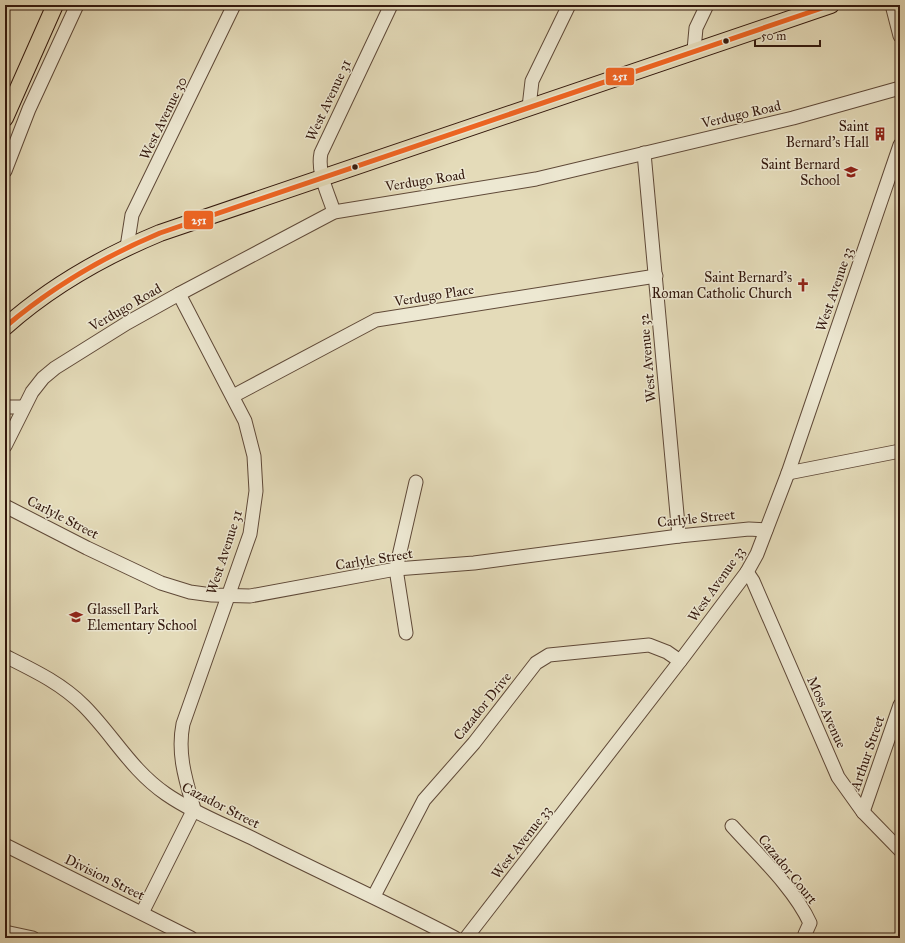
<svg xmlns="http://www.w3.org/2000/svg" width="905" height="943" font-family="'IM FELL Great Primer',serif">
  <style>
    .lines { fill: none; stroke-linecap: round; stroke-linejoin: round }
    .minor-casing { stroke: #5f4938; stroke-width: 15 }
    .major-casing { stroke: #33180d; stroke-width: 18 }
    .minor { stroke: #ede8d2; stroke-width: 13 }
    .major { stroke: #e4dbb9; stroke-width: 16 }
    .bus-1-casing { stroke: #ede8d2; stroke-width: 8 }
    .bus-1 { stroke: #f26522; stroke-width: 5 }
    .bus-dot { fill: #33180d; stroke: #ede8d2; stroke-width: 1.5 }
    .labels { text-anchor: middle; stroke-width: 3; stroke-linejoin: round; paint-order: stroke }
    .street-label { font-size: 14px; fill: #33180d; stroke: #ede8d2 }
    .poi-label { font-size: 14px; fill: #33180d; stroke: #ede8d2; text-anchor: end }
    .line-badge { stroke: #ede8d2; stroke-width: 1.5 }
    .badge-label { font-size: 11px; text-anchor: middle; font-weight: bold; fill: #fff }
  </style>
  <rect width="100%" height="100%" fill="#e4dbb9"/>
  <filter id="stains"><feTurbulence type="fractalNoise" baseFrequency=".005" numOctaves="4"/><feColorMatrix values="0 0 0 0 .2 0 0 0 0 .09 0 0 0 0 .02 0 0 0 .5 -.17"/></filter>
  <radialGradient id="worn" r=".72"><stop offset=".6" stop-color="#630" stop-opacity="0"/><stop offset="1" stop-color="#630" stop-opacity=".3"/></radialGradient>
  <g class="lines">
    <!-- minor casing -->
    <g class="minor-casing">
      <g id="minor">
        <polyline points="892,5 900,36"/>
        <polyline points="694,50 696,28 707,5"/>
        <polyline points="529,107 532,81 569,5"/>
        <polyline points="644,153 679,536"/>
        <polyline points="5,171 29,109 77,5"/>
        <path d="M334,212C328,193 317,173 321,153L391,5"/>
        <polyline points="127,247 132,215 234,5"/>
        <polyline points="233,396 376,320 656,276"/>
        <polyline points="5,407 24,407"/>
        <polyline points="5,446 32,392 43,378 55,368 127,323 179,294 334,212 536,179 793,118 900,88"/>
        <polyline points="788,473 900,451"/>
        <polyline points="5,506 87,548 161,583 190,592 212,595 250,596 396,569 474,563 679,536 749,529 766,530"/>
        <polyline points="747,572 753,581 838,777 863,812 900,850"/>
        <polyline points="406,633 396,569 416,482"/>
        <path d="M5,656C33,670 61,683 84,706C113,735 131,770 166,794C192,812 223,824 252,838C319,872 388,903 455,938"/>
        <polyline points="863,812 900,705"/>
        <path d="M732,826C758,855 794,888 810,923L805,934"/>
        <polyline points="5,845 191,938"/>
        <polyline points="374,896 424,800 474,743 536,663 549,655 649,645 667,652 680,661"/>
        <path d="M142,913L194,809C186,781 177,754 183,724L250,534L256,491L254,456L245,421L179,294"/>
        <polyline points="5,932 33,938"/>
        <polyline points="466,938 684,656 747,572 757,554 788,473 900,145"/>
      </g>
    </g>
    <!-- major casing -->
    <g class="major-casing">
      <g id="major">
        <polyline points="5,118 55,5"/>
        <path d="M5,327C51,286 102,257 160,233L831,5"/>
      </g>
    </g>
    <!-- minor -->
    <use href="#minor" class="minor"/>
    <!-- major -->
    <use href="#major" class="major"/>
    <!-- bus-1 casing -->
    <g class="bus-1-casing">
      <path id="bus-1" d="M5,327C52,287 103,257 160,233L831,5"/>
    </g>
    <!-- bus-1 -->
    <use href="#bus-1" class="bus-1"/>
  </g>
  <!-- icons -->
  <defs>
    <g id="building-bare" transform="scale(1.08)"><path d="M-4-6H4V6H1V3H-1V6H-4ZM-2.5-4.3h1.7v1.8h-1.7ZM.8-4.3h1.7v1.8H.8ZM-2.5-1h1.7V.8h-1.7ZM.8-1h1.7V.8H.8Z" fill="#8f2418" stroke="#ede8d2" stroke-width="2.5" paint-order="stroke"/></g>
    <g id="school-bare" transform="scale(1.08)"><path d="M0-5L7-2L0 1L-7-2ZM-4 1L0 2.5L4 1V4Q0 6-4 4Z" fill="#8f2418" stroke="#ede8d2" stroke-width="2.5" paint-order="stroke"/></g>
    <g id="church-bare" transform="scale(1.08)"><path d="M-1.2-6h2.4v3.5h3.3v2.4h-3.3V6h-2.4V-.1h-3.3v-2.4h3.3Z" fill="#8f2418" stroke="#ede8d2" stroke-width="2.5" paint-order="stroke"/></g>
  </defs>
  <g fill-rule="evenodd">
    <use href="#building-bare" x="880" y="134"/>
    <use href="#school-bare" x="851" y="172"/>
    <use href="#church-bare" x="803" y="285"/>
    <use href="#school-bare" x="76" y="617"/>
  </g>
  <!-- markers -->
  <g class="bus-dot">
    <circle cx="726" cy="41" r="3.5"/>
    <circle cx="355" cy="167" r="3.5"/>
  </g>
  <g class="labels">
    <!-- street labels -->
    <g class="street-label">
      <text transform="translate(328 100) rotate(-65)" y="5">West Avenue 31</text>
      <text transform="translate(741 114) rotate(-13)" y="5">Verdugo Road</text>
      <text transform="translate(163 118) rotate(-64)" y="5">West Avenue 30</text>
      <text transform="translate(425 180) rotate(-9)" y="5">Verdugo Road</text>
      <text transform="translate(834 289) rotate(-71)" y="5">West Avenue 33</text>
      <text transform="translate(434 295) rotate(-9)" y="5">Verdugo Place</text>
      <text transform="translate(125 307) rotate(-30)" y="5">Verdugo Road</text>
      <text transform="translate(647 358) rotate(-95)" y="5">West Avenue 32</text>
      <text transform="translate(63 517) rotate(27)" y="5">Carlyle Street</text>
      <text transform="translate(696 518) rotate(-6)" y="5">Carlyle Street</text>
      <text transform="translate(224 552) rotate(-72)" y="5">West Avenue 31</text>
      <text transform="translate(374 559) rotate(-9)" y="5">Carlyle Street</text>
      <text transform="translate(716 584) rotate(-55)" y="5">West Avenue 33</text>
      <text transform="translate(482 706) rotate(-51)" y="5">Cazador Drive</text>
      <text transform="translate(827 712) rotate(66)" y="5">Moss Avenue</text>
      <text transform="translate(867 753) rotate(-71)" y="5">Arthur Street</text>
      <text transform="translate(221 805) rotate(27)" y="5">Cazador Street</text>
      <text transform="translate(521 842) rotate(-52)" y="5">West Avenue 33</text>
      <text transform="translate(788 869) rotate(51)" y="5">Cazador Court</text>
      <text transform="translate(105 877) rotate(26)" y="5">Division Street</text>
    </g>
    <!-- poi labels -->
    <g class="poi-label">
      <text x="869" y="131">Saint<tspan x="869" dy="16">Bernard's Hall</tspan></text>
      <text x="840" y="169">Saint Bernard<tspan x="840" dy="16">School</tspan></text>
      <text x="792" y="282">Saint Bernard's<tspan x="792" dy="16">Roman Catholic Church</tspan></text>
      <text x="87" y="614" text-anchor="start">Glassell Park<tspan x="87" dy="16">Elementary School</tspan></text>
    </g>
  </g>
  <g class="line-badge">
    <rect x="605" y="67" width="30" height="19" rx="4" fill="#f26522"/>
    <rect x="183" y="210" width="31" height="20" rx="4" fill="#f26522"/>
  </g>
  <g class="badge-label">
    <text x="620" y="80">251</text>
    <text x="199" y="224">251</text>
  </g>
  <!-- margin -->
  <rect width="905" height="943" fill="none" stroke="#e4dbb9" stroke-width="20"/>
  <rect x="6" y="6" width="893" height="931" fill="none" stroke="#33180d" stroke-width="2"/>
  <rect x="10" y="10" width="885" height="923" fill="none" stroke="#33180d"/>
  <!-- scale -->
  <path d="M755 40v6h65v-6" fill="none" stroke="#33180d" stroke-width="2"/>
  <text x="761" y="40" font-size="12" fill="#33180d" stroke="#ede8d2" stroke-width="3" paint-order="stroke">50 m</text>
  <rect width="100%" height="100%" filter="url(#stains)"/>
  <rect width="100%" height="100%" fill="url(#worn)"/>
</svg>
